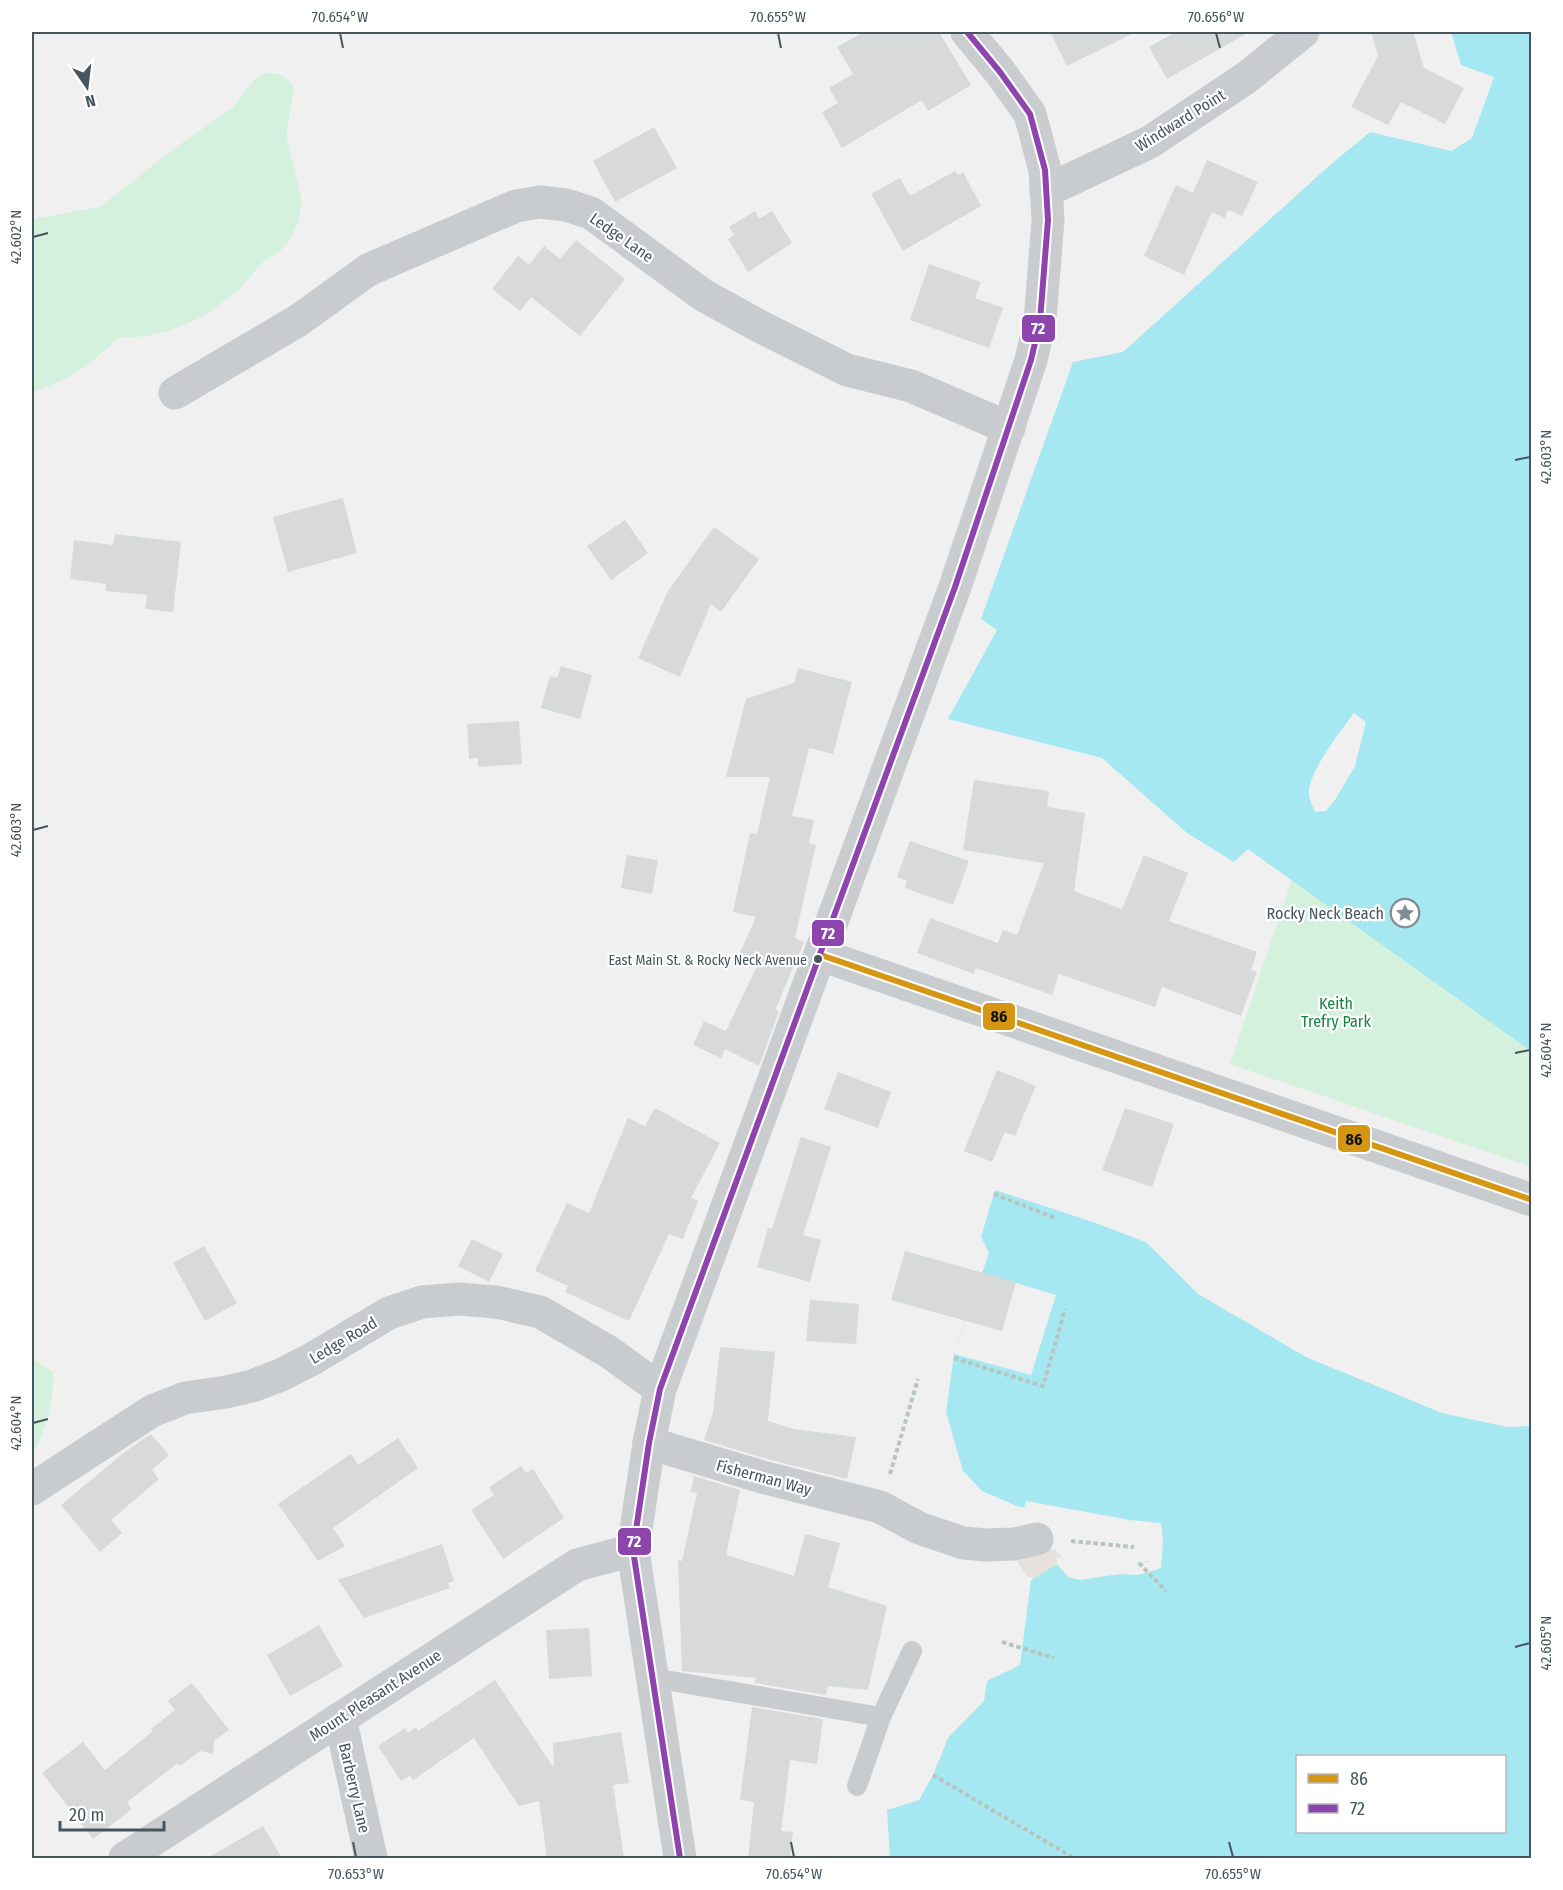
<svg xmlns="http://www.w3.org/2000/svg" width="1563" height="1890" font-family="'Fira Sans Condensed',sans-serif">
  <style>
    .green { fill: #d3f1dc }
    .sand { fill: #e5e1dc }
    .water { fill: #a5e8f1; fill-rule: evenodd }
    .pier { fill: #f1f0f0 }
    .building { fill: #d8d9d9 }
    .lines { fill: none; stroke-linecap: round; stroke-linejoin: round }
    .path { stroke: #b7c5bf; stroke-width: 4; stroke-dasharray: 4.5 3; stroke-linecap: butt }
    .service { stroke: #c9cccf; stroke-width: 20 }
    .minor { stroke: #c9cccf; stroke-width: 33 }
    .secondary { stroke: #cacdd0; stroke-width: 33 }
    .bus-1-casing { stroke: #fff; stroke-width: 10 }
    .bus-2-casing { stroke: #fff; stroke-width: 10 }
    .bus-1 { stroke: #d49613; stroke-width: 6 }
    .bus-2 { stroke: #8e44ad; stroke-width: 6 }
    .ticks { fill: none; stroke: #46555e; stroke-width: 2 }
    .bus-dot { fill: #46555e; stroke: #fff; stroke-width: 2 }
    .labels { text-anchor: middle; stroke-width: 4.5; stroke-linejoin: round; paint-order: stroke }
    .bus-label { font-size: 14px; fill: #46555e; stroke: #fff; text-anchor: end }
    .street-label { font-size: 16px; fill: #46555e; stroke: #fff }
    .poi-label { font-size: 16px; fill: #46555e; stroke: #fff; text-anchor: end }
    .park-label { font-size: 16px; fill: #118540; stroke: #fff }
    .line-badge { stroke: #fff; stroke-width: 2 }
    .badge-label { font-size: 16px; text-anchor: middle; font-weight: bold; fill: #fff }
    .pale-badge-label { font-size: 16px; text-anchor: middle; font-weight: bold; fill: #111 }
    .neatline { fill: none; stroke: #46555e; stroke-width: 2 }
    .ticks-label { font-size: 15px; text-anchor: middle; fill: #46555e }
  </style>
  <rect width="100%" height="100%" fill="#f1f0f0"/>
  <!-- green -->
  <g class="green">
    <path d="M268,73C280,73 289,77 294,89L286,135L301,196V207L299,222L289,240L281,250L263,262L238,291L202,317L169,331L148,336L119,338L85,367L67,378L32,393V219L100,207L172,150L232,108L254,80L260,75Z"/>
    <polygon points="1292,879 1531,1050 1531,1167 1230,1064"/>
    <path d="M32,1358L53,1372C54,1402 46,1430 32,1456Z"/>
  </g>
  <!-- sand -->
  <polygon class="sand" points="1038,1547 1056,1550 1063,1559 1057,1557 1057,1564 1046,1609 1033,1577 1027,1577 1015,1558"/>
  <!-- water -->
  <g class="water">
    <path d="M1451,32H1531V1051L1248,849L1234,862L1187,833L1102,758L948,719L997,630L981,619L1073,362L1123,352L1330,165L1370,132L1451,151L1472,138L1494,77L1461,65ZM1354,713L1366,722L1355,766L1337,797L1326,811L1315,812C1313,807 1309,799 1309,794C1307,774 1342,729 1354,713Z"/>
    <path d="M995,1190L1093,1222L1146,1242L1231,1282L1461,1369L1531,1387V1858H890L887,1810L919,1800L933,1775L948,1738L984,1701L987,1681L1020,1665L1031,1580L1061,1562L1070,1571L1150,1561L1151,1531L1017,1506L982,1491L963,1471L946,1412L954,1354L989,1253L981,1237ZM1298,1756H1504V1832H1298Z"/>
  </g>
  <!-- pier -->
  <g class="pier">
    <polygon points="1147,1240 1232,1279 1462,1366 1511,1382 1532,1384 1531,1426 1507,1427 1442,1413 1306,1357 1198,1294 1146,1242"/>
    <polygon points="983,1273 1056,1295 1031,1375 954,1354"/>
    <polygon points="1026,1501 1130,1520 1161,1523 1163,1540 1161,1568 1138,1575 1120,1574 1080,1580 1068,1577 1057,1564 1057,1561 1060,1559 1063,1559 1071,1568 1149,1562 1147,1556 1149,1533 1023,1511"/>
  </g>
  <!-- building -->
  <g class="building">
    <polygon points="864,32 939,32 971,85 928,111 922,100 842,148 822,112 838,103 829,88 853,74 837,47"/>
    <polygon points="1050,32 1136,32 1067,66"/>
    <polygon points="1176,32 1249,32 1167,79 1149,47"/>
    <polygon points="1371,32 1413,32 1424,68 1464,88 1445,124 1401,102 1388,125 1351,107 1378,56"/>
    <polygon points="654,127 677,168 615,202 593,161"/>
    <polygon points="1207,160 1258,182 1242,216 1228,210 1225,218 1212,212 1184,275 1144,256 1176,185 1193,193"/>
    <polygon points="955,171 958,175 963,172 981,206 903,251 871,194 900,178 910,196"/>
    <polygon points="755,211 759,219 772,211 792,243 748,272 728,239 734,235 729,227"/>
    <polygon points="576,240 625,279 580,336 531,297 520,311 492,289 518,256 529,265 544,246 560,259"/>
    <polygon points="929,264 981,282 975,298 1003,308 989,348 910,320"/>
    <polygon points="343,498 357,553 288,572 273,517"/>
    <polygon points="625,520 648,553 611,580 587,546"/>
    <polygon points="714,527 759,559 721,612 711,604 680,677 638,658 668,591"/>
    <polygon points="115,534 181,542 173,612 145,609 147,595 106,591 106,584 70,579 74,540 113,545"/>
    <polygon points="561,666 592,675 580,719 541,708 550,676 557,678"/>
    <polygon points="798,668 852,682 833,754 809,748 792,816 814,820 809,843 816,845 795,938 804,942 775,1010 779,1011 759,1066 725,1049 721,1058 693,1045 704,1021 726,1031 758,964 739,955 756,917 733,912 750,833 757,834 770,777 726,777 746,699 794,683"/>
    <polygon points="519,721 522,764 478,767 478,758 469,759 467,724"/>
    <polygon points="974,780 1049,791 1047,807 1085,813 1074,891 1122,909 1144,855 1188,873 1169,921 1257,952 1251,970 1257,972 1241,1016 1162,987 1155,1007 1059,974 1052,995 976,968 974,974 917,953 930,918 998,943 1003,930 1017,935 1044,863 963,850"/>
    <polygon points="910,841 969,861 953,905 905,888 907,881 897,877"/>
    <polygon points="627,855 658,860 652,894 621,888"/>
    <polygon points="997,1070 1036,1086 1015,1136 1005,1132 992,1162 964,1151"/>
    <polygon points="838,1072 891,1092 878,1128 824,1109"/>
    <polygon points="655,1108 720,1143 691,1198 698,1201 683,1239 669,1234 629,1321 565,1292 568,1286 535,1271 567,1203 589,1213 628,1118 645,1126"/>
    <polygon points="1125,1108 1174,1124 1152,1187 1102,1170"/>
    <polygon points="801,1137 831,1147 803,1235 821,1240 810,1282 757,1267 768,1228 772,1229"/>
    <polygon points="472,1239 503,1254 489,1282 458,1266"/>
    <polygon points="204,1246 237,1303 205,1321 173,1263"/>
    <polygon points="905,1251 1016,1282 1002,1331 891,1300"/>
    <polygon points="810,1300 859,1304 856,1344 806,1341"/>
    <polygon points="720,1347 775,1352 768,1421 794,1429 856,1437 847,1479 767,1459 704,1440 713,1413"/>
    <polygon points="151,1434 169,1455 152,1470 159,1479 111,1520 122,1533 100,1552 61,1505 126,1451"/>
    <polygon points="398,1438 418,1468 333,1528 345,1546 318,1561 278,1504 351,1454 358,1465"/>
    <polygon points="521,1466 526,1473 533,1469 564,1518 503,1559 471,1510 494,1495 489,1487"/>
    <polygon points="694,1476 740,1490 726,1555 794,1576 805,1534 840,1543 828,1587 887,1606 868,1690 828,1686 826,1695 755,1683 756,1678 682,1671 678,1560 682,1561 697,1493 691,1492"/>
    <polygon points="442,1544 454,1581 448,1583 450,1588 364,1618 338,1580"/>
    <polygon points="319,1625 343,1666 290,1696 267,1655"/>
    <polygon points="589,1628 592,1676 549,1679 546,1630"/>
    <polygon points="495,1680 554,1768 553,1743 621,1732 629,1783 613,1785 624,1858 547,1858 539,1801 519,1806 474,1738 413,1780 410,1776 401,1781 378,1746 405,1728 408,1733 416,1727 418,1731"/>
    <polygon points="192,1683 229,1730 214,1741 213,1754 200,1751 180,1766 178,1763 127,1802 132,1809 93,1839 42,1773 83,1742 105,1770 153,1731 151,1729 175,1710 168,1701"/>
    <polygon points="752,1707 823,1719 817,1764 790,1760 781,1831 793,1832 790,1858 748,1858 754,1802 740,1800"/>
    <polygon points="263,1826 282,1858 207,1858"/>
  </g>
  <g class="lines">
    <!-- path -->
    <g class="path">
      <polyline points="994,1194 1055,1218"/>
      <polyline points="954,1358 1043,1386 1065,1309"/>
      <polyline points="890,1474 918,1379"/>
      <polyline points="1071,1541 1134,1547"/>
      <polyline points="1139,1563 1166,1591"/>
      <polyline points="1002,1642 1054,1658"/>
      <polyline points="933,1775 1074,1858"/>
    </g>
    <!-- service -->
    <g class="service">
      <polyline points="653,1678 881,1717"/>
      <polyline points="857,1786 881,1717 912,1651"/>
    </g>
    <!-- minor -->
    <g class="minor">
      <polyline points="1046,191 1150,142 1246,78 1303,32"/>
      <polyline points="175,393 299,320 368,270 516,206 540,202 566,205 591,213 703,295 761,327 847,370 911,386 1009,428"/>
      <polyline points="821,955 1532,1200"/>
      <polyline points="649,1443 762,1477 880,1507 919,1528 963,1543 986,1545 1014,1544 1037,1539"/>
      <polyline points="32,1489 152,1411 185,1398 226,1392 252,1386 281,1375 312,1359 389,1313 422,1302 459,1299 496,1302 540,1312 609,1352 660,1389"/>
      <polyline points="340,1718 371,1858"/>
      <polyline points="125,1858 577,1565 633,1550"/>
    </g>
    <!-- secondary -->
    <polyline class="secondary" points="680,1858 633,1550 649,1443 660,1389 955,587 1031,360 1040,321 1048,220 1045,170 1030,114 1000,72 967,32"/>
    <!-- bus-1 casing -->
    <g class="bus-1-casing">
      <polyline id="bus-1" points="821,955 1532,1200"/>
    </g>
    <!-- bus-2 casing -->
    <g class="bus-2-casing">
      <polyline id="bus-2" points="680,1858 633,1550 649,1443 660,1389 955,587 1031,360 1040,321 1048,220 1045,170 1030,114 1000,72 967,32"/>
    </g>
    <!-- bus-1 -->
    <use href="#bus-1" class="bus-1"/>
    <!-- bus-2 -->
    <use href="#bus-2" class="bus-2"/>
  </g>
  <!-- ticks -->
  <path class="ticks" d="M340,33L343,48M778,33L781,48M1216,33L1220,48M33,237L48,233M1515,460L1530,457M33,830L48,826M1515,1053L1530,1050M33,1423L48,1419M1515,1647L1530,1643M353,1842L356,1857M791,1842L794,1857M1229,1842L1233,1857"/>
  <!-- icons -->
  <defs>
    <g id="sight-ring" transform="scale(1.5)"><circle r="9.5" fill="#fff" stroke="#828b91" stroke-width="1.5"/><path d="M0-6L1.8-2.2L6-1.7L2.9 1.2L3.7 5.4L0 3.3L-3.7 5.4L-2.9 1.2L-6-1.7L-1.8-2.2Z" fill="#828b91"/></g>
  </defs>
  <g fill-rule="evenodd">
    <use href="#sight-ring" x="1405" y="913"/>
  </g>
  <!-- markers -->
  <circle class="bus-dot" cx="818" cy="959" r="5"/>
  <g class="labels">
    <!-- bus labels -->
    <g class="bus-label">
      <text x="807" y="965">East Main St. &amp; Rocky Neck Avenue</text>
    </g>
    <!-- street labels -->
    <g class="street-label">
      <text transform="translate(1180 120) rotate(-32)" y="6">Windward Point</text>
      <text transform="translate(622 237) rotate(35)" y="6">Ledge Lane</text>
      <text transform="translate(343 1340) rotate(-31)" y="6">Ledge Road</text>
      <text transform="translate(764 1477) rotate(15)" y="6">Fisherman Way</text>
      <text transform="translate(375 1695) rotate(-33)" y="6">Mount Pleasant Avenue</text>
      <text transform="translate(355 1788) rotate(77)" y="6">Barberry Lane</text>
    </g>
    <!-- poi labels -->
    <g class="poi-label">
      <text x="1384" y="919">Rocky Neck Beach</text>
    </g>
    <!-- park labels -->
    <g class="park-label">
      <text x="1336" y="1009">Keith<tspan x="1336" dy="18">Trefry Park</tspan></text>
    </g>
  </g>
  <g class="line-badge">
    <rect x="1021" y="314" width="35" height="29" rx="6" fill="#8e44ad"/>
    <rect x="811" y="919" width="34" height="28" rx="6" fill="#8e44ad"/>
    <rect x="982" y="1002" width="34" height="29" rx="6" fill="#d49613"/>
    <rect x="1337" y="1124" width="34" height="29" rx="6" fill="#d49613"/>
    <rect x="617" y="1527" width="35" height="29" rx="6" fill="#8e44ad"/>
  </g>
  <g class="badge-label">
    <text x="1038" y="334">72</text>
    <text x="828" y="939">72</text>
    <text x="634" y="1547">72</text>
  </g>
  <g class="pale-badge-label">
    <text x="999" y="1022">86</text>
    <text x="1354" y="1145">86</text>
  </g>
  <!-- border -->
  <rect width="1563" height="1890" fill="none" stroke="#ffffff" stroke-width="66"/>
  <!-- legend -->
  <rect x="1296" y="1755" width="210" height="78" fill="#ffffff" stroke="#b5bbbf" stroke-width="1.5"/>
  <rect x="1308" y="1774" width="30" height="9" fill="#d49613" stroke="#b5bbbf" stroke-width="1.5"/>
  <text x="1350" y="1785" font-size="18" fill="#46555e">86</text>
  <rect x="1308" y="1804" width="30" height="9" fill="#8e44ad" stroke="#b5bbbf" stroke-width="1.5"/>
  <text x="1350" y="1815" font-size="18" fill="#46555e">72</text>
  <!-- north arrow -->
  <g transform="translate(87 87) rotate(166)" stroke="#ffffff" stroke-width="4.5" paint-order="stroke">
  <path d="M0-4.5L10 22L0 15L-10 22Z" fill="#46555e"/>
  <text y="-9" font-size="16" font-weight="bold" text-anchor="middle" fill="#46555e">N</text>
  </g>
  <!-- scale -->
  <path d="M60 1821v9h104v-9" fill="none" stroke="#46555e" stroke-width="3"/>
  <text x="69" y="1821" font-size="18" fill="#46555e" stroke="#ffffff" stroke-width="4.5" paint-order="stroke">20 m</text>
  <rect x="33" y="33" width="1497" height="1824" class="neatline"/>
  <g class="ticks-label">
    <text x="340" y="22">70.654°W</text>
    <text x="778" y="22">70.655°W</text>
    <text x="1216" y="22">70.656°W</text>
    <text transform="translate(16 237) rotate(-90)" y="5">42.602°N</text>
    <text transform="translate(1546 457) rotate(-90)" y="5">42.603°N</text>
    <text transform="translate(16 830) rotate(-90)" y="5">42.603°N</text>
    <text transform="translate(1546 1050) rotate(-90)" y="5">42.604°N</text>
    <text transform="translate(16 1423) rotate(-90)" y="5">42.604°N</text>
    <text transform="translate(1546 1643) rotate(-90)" y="5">42.605°N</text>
    <text x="356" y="1879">70.653°W</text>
    <text x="794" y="1879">70.654°W</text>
    <text x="1233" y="1879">70.655°W</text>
  </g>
</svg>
